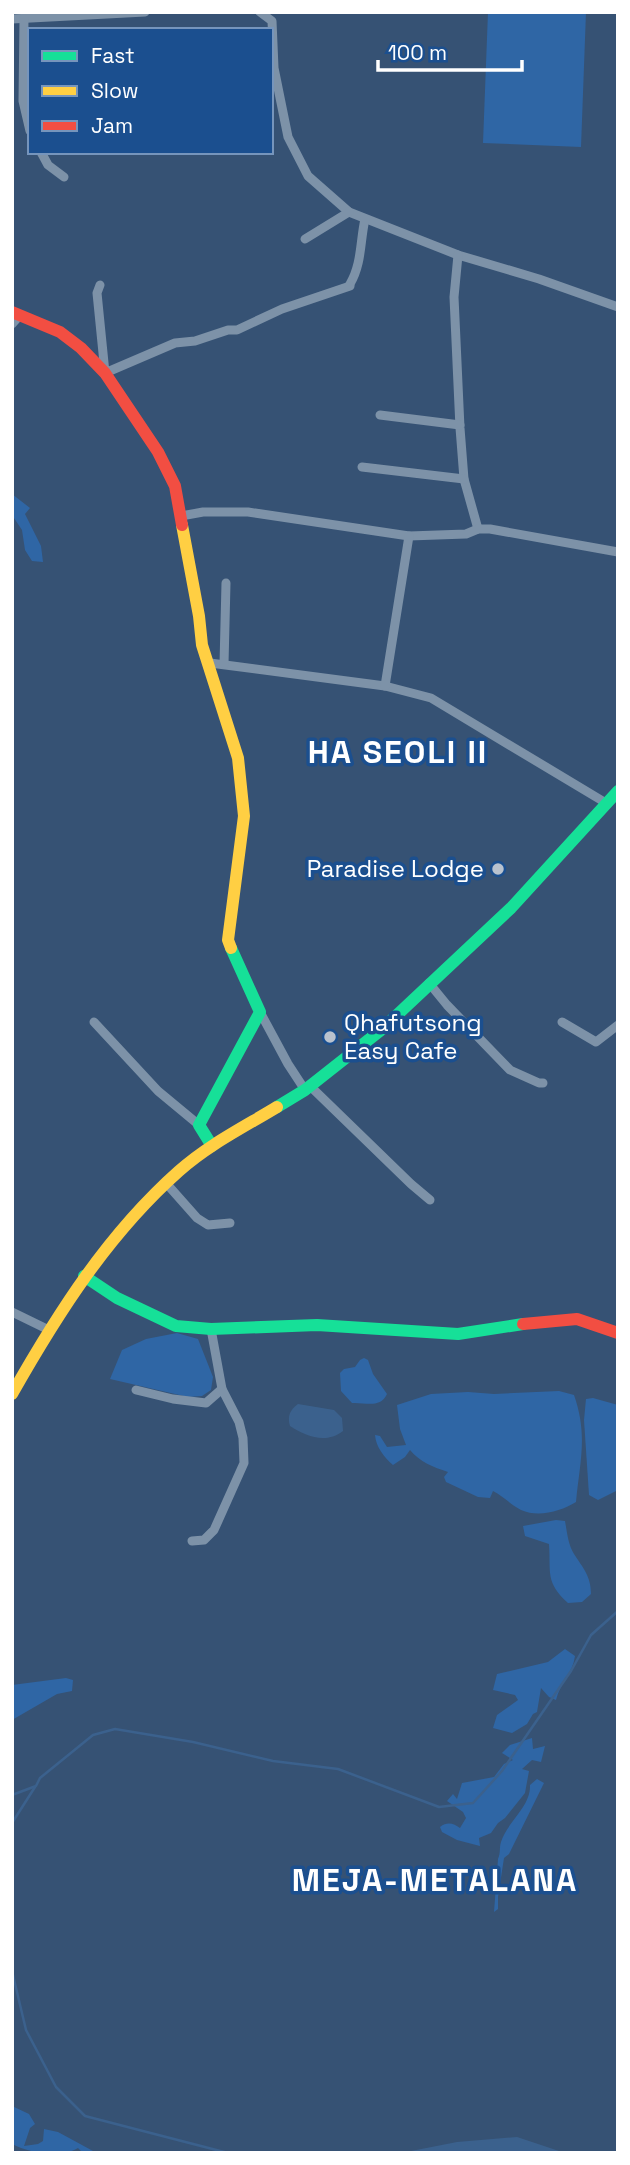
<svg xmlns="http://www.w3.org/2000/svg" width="630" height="2165" font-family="'Space Grotesk',sans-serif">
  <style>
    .green { fill: #2f66a5 }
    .water { fill: #3b618d }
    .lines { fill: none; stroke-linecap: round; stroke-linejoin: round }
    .stream { stroke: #3b618d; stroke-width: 2.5 }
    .street { stroke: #7d92a8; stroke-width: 9 }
    .fast { stroke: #16e098; stroke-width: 12 }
    .slow { stroke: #ffcf43; stroke-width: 12 }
    .jam { stroke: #f24e42; stroke-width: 12 }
    .poi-dot { fill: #b9c2ce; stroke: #1b4f8f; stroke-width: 2.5 }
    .labels { text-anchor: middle; stroke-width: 7; stroke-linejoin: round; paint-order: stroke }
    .poi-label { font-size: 24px; fill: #fff; stroke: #1b4f8f; text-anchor: end }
    .district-label { font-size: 32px; font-weight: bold; letter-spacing: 2px; fill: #fff; stroke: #1b4f8f }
  </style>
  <rect width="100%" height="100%" fill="#365274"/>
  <!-- green -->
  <g class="green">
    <polygon points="488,12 586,12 581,147 483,143"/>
    <polygon points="12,494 30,508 25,514 41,546 43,562 32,561 25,550 22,530 12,515"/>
    <polygon points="177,1333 198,1339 213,1377 211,1390 202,1396 188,1397 110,1379 122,1350 146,1339"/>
    <path d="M364,1358L368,1360L373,1374L387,1394C380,1409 365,1402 352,1403L341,1391L340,1373L344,1369L355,1367L360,1360Z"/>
    <path d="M559,1391L574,1395C588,1435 580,1461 576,1502C561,1511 539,1518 521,1510C511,1505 503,1496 493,1491L490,1498L478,1497L446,1482L444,1477L448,1472C433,1467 420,1462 410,1450L405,1457L393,1465C384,1457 376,1447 375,1435L380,1436L387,1447L406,1445L400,1429L397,1405L431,1394L468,1392L494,1394Z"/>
    <polygon points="593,1398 618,1405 618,1490 598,1500 589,1495 584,1420 586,1399"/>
    <path d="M556,1520L565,1521C567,1532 568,1544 574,1554C583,1568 591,1576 591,1594L582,1602L568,1603C545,1582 551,1573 549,1544L525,1536L523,1526Z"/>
    <path d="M565,1649L575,1656C573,1673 560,1683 556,1700L549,1697L541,1688L537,1712L533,1714L527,1724L512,1733L493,1728L497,1715L518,1700L515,1695L493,1690L497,1674L548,1662Z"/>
    <polygon points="66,1678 73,1680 72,1691 57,1694 12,1720 12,1685"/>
    <path d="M532,1738L533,1749L545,1746L541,1762L532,1760L522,1769L529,1771L525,1793L505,1818L498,1823L491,1833L479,1838L480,1846L457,1840L442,1832L440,1827C448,1821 454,1824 460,1828L466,1818L463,1812L447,1801L453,1794L457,1799L462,1783L494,1777L504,1764L513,1760L502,1753L510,1745Z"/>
    <path d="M537,1779L544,1783L509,1854L504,1858L498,1897V1909L494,1912L498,1859C501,1852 499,1848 501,1842C507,1822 531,1807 530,1785Z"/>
    <path d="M12,2106L29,2114L35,2124L30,2128L24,2146L38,2144L43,2141L44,2129L58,2132L93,2151L83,2153L78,2148C59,2159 30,2153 12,2144Z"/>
  </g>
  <!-- water -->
  <g class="water">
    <path d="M298,1404L334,1410L342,1418L343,1431C326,1444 307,1437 290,1426C287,1416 290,1410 298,1404Z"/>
    <polygon points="517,2137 565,2153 401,2153 457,2142"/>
  </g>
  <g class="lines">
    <!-- stream -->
    <g class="stream">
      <polyline points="12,1795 36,1786 40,1778 93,1735 115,1729 193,1742 273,1761 338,1769 439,1807 473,1803 502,1771 571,1671 591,1635 618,1611"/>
      <polyline points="12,1823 35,1787"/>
      <polyline points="12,1971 26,2030 56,2087 85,2116 228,2153"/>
    </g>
    <!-- street -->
    <g class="street">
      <polyline points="260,12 272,21 274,68 288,137 308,176 349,212 458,255 539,279 618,307"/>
      <polyline points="12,19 145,12"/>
      <polyline points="24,19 23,101 30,131"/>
      <polyline points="41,152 48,165 64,177"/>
      <polyline points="305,239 349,212"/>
      <polyline points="458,255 454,297 460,428 464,479 478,529"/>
      <path d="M350,284C362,264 360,241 365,219"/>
      <polyline points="100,285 97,293 105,373 175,343 195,341 228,330 237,330 282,309 350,286"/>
      <polyline points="12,324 20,315"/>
      <polyline points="380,415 460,425"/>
      <polyline points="362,467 464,479"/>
      <polyline points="181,516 203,512 248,512 409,536 466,534 478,529 490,529 618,552"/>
      <polyline points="210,663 385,686 431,698 606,803"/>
      <polyline points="224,664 226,583"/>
      <polyline points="385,686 409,536"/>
      <polyline points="429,983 447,1005 510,1070 539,1083 543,1083"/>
      <polyline points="260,1012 288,1064 305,1090"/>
      <polyline points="94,1022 158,1091 199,1125"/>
      <polyline points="562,1022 596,1042 618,1025"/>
      <polyline points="310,1086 411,1184 430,1200"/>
      <polyline points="166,1183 197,1218 208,1225 230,1223"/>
      <polyline points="12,1312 49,1330"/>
      <polyline points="136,1390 173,1399 206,1403 222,1389"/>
      <polyline points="192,1541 204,1540 214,1530 244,1463 243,1438 239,1422 222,1389 211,1329"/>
    </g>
    <!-- fast -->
    <g class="fast">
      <polyline points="277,1107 305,1090 381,1030 511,908 618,791"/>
      <polyline points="212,1146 199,1125 260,1012 231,948"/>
      <polyline points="84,1276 117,1298 176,1326 211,1329 317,1325 458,1334 523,1324"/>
    </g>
    <!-- slow -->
    <g class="slow">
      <polyline points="182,525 199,616 202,645 238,758 244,816 228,940 231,948"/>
      <path d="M12,1394C58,1313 108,1234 179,1171C208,1145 244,1127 277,1107"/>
    </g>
    <!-- jam -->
    <g class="jam">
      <polyline points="12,312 60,332 81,348 105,373 158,452 175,486 182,525"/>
      <polyline points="523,1324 577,1319 618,1333"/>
    </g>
  </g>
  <!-- markers -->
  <g class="poi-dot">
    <circle cx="498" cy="869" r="7"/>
    <circle cx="330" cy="1037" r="7"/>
  </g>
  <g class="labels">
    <!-- poi labels -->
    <g class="poi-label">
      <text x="484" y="877">Paradise Lodge</text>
      <text x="344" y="1031" text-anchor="start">Qhafutsong<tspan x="344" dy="28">Easy Cafe</tspan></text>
    </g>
    <!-- district labels -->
    <g class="district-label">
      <text x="398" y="763">HA SEOLI II</text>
      <text x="435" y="1891">MEJA-METALANA</text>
    </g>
  </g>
  <!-- border -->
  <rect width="630" height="2165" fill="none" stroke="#ffffff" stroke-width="28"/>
  <!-- legend -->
  <rect x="28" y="28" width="245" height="126" fill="#1b4f8f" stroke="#7695bc" stroke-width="2"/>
  <rect x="42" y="51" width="35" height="10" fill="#16e098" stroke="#7695bc" stroke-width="2"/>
  <text x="91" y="63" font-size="21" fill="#ffffff">Fast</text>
  <rect x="42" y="86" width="35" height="10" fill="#ffcf43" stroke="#7695bc" stroke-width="2"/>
  <text x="91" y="98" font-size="21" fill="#ffffff">Slow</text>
  <rect x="42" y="121" width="35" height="10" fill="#f24e42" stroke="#7695bc" stroke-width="2"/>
  <text x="91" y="133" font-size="21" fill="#ffffff">Jam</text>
  <!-- scale -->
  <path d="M378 60v10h144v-10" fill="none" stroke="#ffffff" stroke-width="3.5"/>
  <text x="388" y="60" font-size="21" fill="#ffffff" stroke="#1b4f8f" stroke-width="5" paint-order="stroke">100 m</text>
</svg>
